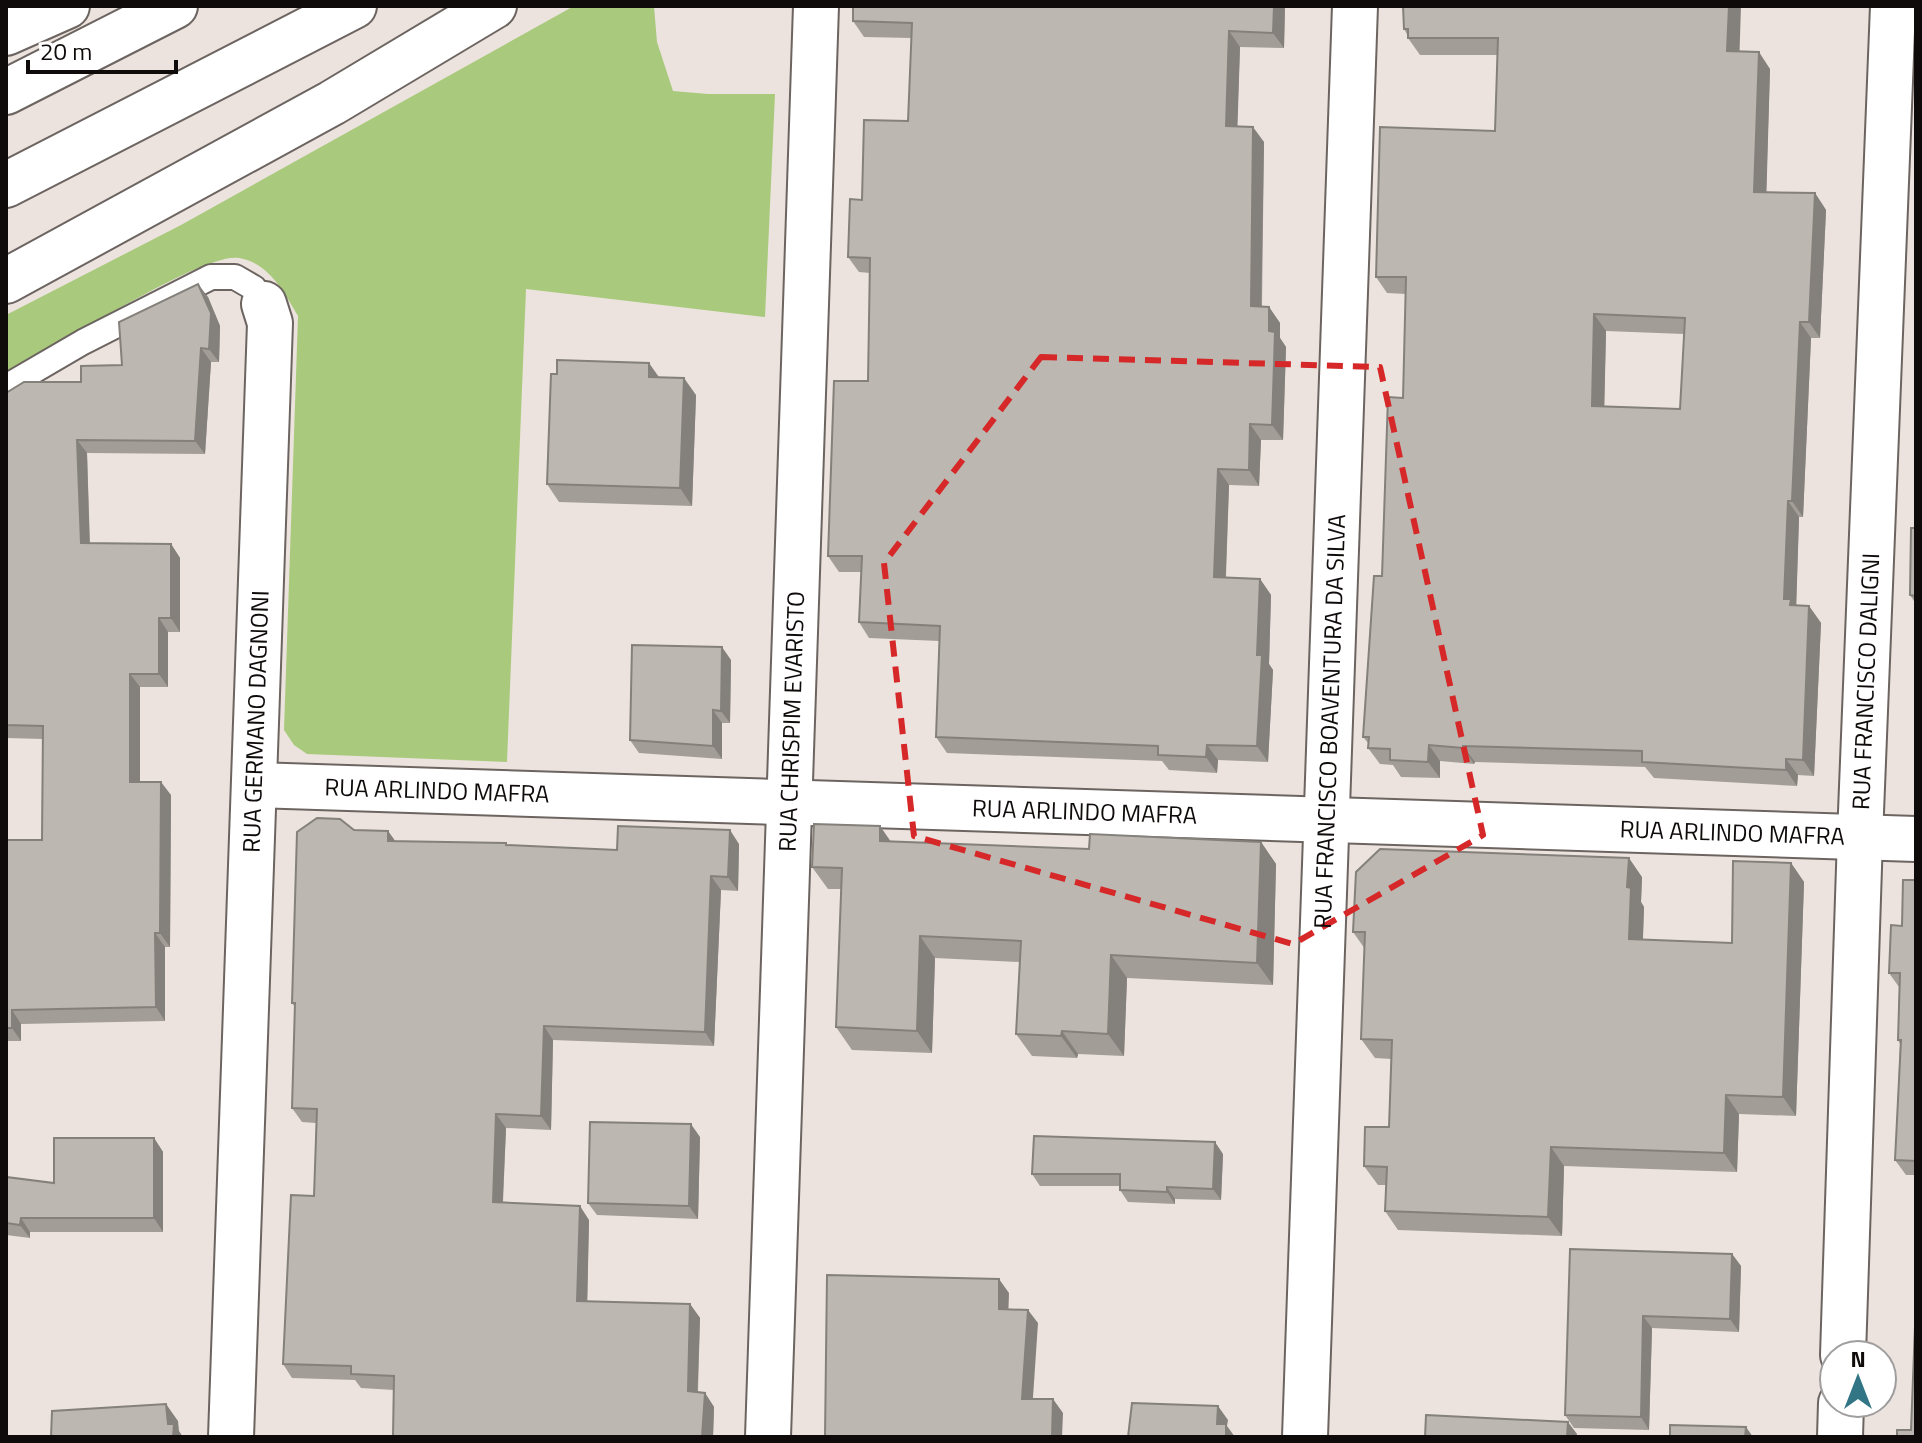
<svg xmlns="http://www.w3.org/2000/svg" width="1922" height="1443" font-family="'Titillium Web',sans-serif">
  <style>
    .green { fill: #a9ca7c }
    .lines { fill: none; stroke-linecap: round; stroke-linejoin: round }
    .lane-casing { stroke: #6c6460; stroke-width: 28 }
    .street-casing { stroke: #6c6460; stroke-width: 48 }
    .primary-casing { stroke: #6c6460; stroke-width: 48 }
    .lane { stroke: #fff; stroke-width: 24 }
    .street { stroke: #fff; stroke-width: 44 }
    .primary { stroke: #fff; stroke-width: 44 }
    .wall { fill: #a29d97; fill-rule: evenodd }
    .shaded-wall { fill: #84807b }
    .building { fill: #bcb7b0; stroke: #84807b; stroke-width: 2; fill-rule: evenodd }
    .marked { fill: none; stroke: #d62828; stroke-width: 6; stroke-dasharray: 16 10; stroke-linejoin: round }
    .labels { text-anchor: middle; stroke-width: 6; stroke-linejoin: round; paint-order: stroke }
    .street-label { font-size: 24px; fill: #0e0b0a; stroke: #fff }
  </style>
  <rect width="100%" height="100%" fill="#ece3de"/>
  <!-- green -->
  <path class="green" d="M574,6H654L657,42L673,91L708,94H775L765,317L526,289L507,762L307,754L294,745L284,730L298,316C284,292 269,263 239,258C203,251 45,353 6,376V315L181,225Z"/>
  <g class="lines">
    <!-- lane casing -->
    <g class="lane-casing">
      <polyline id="lane" points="6,387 83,342 211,277 235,277 254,288 264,304"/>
    </g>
    <!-- street casing -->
    <g class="street-casing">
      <g id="street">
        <path id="s1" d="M255,785L1916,839"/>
        <path id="s2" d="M1843,1355L1860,837L1893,6"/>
        <path id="s3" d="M231,1437L270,323L264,304"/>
        <path id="s4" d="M768,1437L816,6"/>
        <path id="s5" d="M1305,1437L1355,6"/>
        <polyline points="1840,1437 1841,1403"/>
      </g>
    </g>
    <!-- primary casing -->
    <g class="primary-casing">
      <g id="primary">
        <polyline points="6,33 67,6"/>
        <polyline points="6,92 175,6"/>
        <polyline points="6,185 354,6"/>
        <polyline points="6,281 332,103 494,6"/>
      </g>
    </g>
    <!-- lane -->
    <use href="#lane" class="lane"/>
    <!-- street -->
    <use href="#street" class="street"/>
    <!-- primary -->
    <use href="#primary" class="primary"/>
  </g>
  <!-- wall -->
  <g class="wall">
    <polygon points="1285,6 1284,48 1240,47 1237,126 1264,142 1262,307 1269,307 1280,323 1280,338 1286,347 1283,440 1261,440 1259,486 1229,485 1226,578 1260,579 1271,595 1269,664 1273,670 1268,762 1218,760 1217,773 1169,770 1162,761 947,753 936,737 939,641 869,638 859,622 861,572 839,572 828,556 868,381 870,273 859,272 848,257 862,200 908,121 911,38 864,37 853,21"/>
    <path d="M1404,29L1739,52L1770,69L1766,192L1815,193L1826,210L1820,338H1811L1803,517H1799L1796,606H1809L1821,623L1814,776L1798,775L1797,786L1654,778L1645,767L1475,762L1474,764L1440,761V778L1401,777L1393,765L1380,764L1368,748L1369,744L1363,737L1403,398L1406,294L1387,293L1376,277L1495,131L1497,55H1420L1408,38V36ZM1606,331L1684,334L1680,409L1604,406Z"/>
    <polygon points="208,297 220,326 219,362 211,362 205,454 87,453 90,543 171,544 180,558 180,632 168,632 168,687 140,687 140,782 171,795 170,947 165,947 165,1021 21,1024 21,1041 7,1041 6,1052 6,840 42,840 43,739 6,738 6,393 81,382 122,365"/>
    <polygon points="659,377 696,395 692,506 559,502 547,484"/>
    <polygon points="1916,528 1916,604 1910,595"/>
    <polygon points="731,660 730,723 722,723 722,759 639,753 630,740"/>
    <polygon points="388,831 395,841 617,850 739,844 738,891 721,890 714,1046 553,1040 551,1130 506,1128 503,1203 589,1220 587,1301 690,1304 700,1318 698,1392 705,1393 714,1407 713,1437 393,1437 394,1390 361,1388 355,1380 292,1378 283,1364 314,1196 316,1123 302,1122 292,1108 295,1007 292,1003"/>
    <polygon points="891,842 1089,849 1261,842 1276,864 1273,985 1127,978 1124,1056 1078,1054 1077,1058 1032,1056 1016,1034 1020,962 935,958 932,1053 852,1050 836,1027 841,889 828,889 812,867"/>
    <polygon points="1791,863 1804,882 1796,1116 1739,1114 1737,1172 1564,1166 1562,1236 1398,1230 1385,1211 1386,1185 1378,1185 1364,1166 1389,1127 1391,1059 1375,1058 1361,1039 1365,949 1353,932 1642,877 1641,902 1644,907 1643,940 1732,943"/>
    <polygon points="1916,880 1916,1175 1906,1175 1895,1160 1900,1044 1898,1040 1899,987 1889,973"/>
    <polygon points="700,1137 698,1219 597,1215 588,1203"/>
    <polygon points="154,1138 163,1152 163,1232 30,1232 30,1238 6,1235 6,1177 54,1183"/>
    <polygon points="1223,1154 1221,1200 1175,1199 1175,1204 1128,1202 1120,1190 1120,1186 1040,1186 1032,1174"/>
    <polygon points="1570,1249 1732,1254 1741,1266 1739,1332 1652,1328 1649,1430 1574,1428 1565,1415"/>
  </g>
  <!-- shaded-wall -->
  <g class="shaded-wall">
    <polygon points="1274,6 1285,6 1284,48 1273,33"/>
    <polygon points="1729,6 1741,6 1739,68 1727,51"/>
    <polygon points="1229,31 1240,47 1237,141 1226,126"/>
    <polygon points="1759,52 1770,69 1766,208 1754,192"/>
    <polygon points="1253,127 1264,142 1261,322 1251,306"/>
    <polygon points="1815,193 1826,210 1820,338 1809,322"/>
    <polygon points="198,284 208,297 220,326 219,362 209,349"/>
    <polygon points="1269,307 1280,323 1280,338 1286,347 1283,440 1272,425 1269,331"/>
    <polygon points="1594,314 1606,331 1604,422 1592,406"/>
    <polygon points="1800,322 1811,338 1803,517 1792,501"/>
    <polygon points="201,348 211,362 205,454 195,441"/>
    <polygon points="649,363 661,380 649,377"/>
    <polygon points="684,378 696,395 692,506 680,488"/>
    <polygon points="1250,424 1261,440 1259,486 1249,470"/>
    <polygon points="77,440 87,453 90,557 81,543"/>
    <polygon points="1218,469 1229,485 1225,593 1214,577"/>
    <polygon points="1788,501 1799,517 1796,613 1784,599"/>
    <polygon points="171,544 180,558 180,632 171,618"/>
    <polygon points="1260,579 1271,595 1269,664 1273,670 1268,762 1257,746 1257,655"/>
    <polygon points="1809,606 1821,623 1814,776 1803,760"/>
    <polygon points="159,618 168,632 168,687 159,674"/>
    <polygon points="722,647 731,660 730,723 721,711"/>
    <polygon points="130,674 140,687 140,795 130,782"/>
    <polygon points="713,710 722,723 722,759 713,746"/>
    <polygon points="1207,745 1218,760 1217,773 1206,757"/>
    <polygon points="1429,745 1440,761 1440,778 1428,762"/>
    <polygon points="1463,746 1475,762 1474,764 1463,748"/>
    <polygon points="1786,759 1798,775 1797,786 1786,770"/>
    <polygon points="161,782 171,795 170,947 160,933"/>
    <polygon points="880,826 896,849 880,841"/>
    <polygon points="730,830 739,844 738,891 728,877"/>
    <polygon points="388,831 398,845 388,841"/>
    <polygon points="1261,842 1276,864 1273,985 1257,963"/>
    <polygon points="1629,858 1642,877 1641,902 1644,907 1642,958 1629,939 1627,887"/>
    <polygon points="1791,863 1804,882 1796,1116 1783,1097"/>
    <polygon points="711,876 721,890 714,1046 705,1032"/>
    <polygon points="155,933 165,947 165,1021 156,1007"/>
    <polygon points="920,936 935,958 932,1053 917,1031"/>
    <polygon points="1111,955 1127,978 1124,1056 1108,1034"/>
    <polygon points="12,1010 21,1024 21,1041 12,1028"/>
    <polygon points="544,1026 553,1040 551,1130 541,1116"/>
    <polygon points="1062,1031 1078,1054 1077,1058 1061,1036"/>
    <polygon points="1726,1095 1739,1114 1737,1172 1724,1153"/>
    <polygon points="496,1114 506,1128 502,1216 493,1202"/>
    <polygon points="691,1124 700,1137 698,1219 689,1206"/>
    <polygon points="154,1138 163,1152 163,1232 154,1218"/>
    <polygon points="1215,1142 1223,1154 1221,1200 1213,1189"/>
    <polygon points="1551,1147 1564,1166 1562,1236 1548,1217"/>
    <polygon points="1167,1187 1175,1199 1175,1204 1167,1192"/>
    <polygon points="580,1206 589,1220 587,1315 577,1301"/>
    <polygon points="21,1218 30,1232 30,1238 20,1225"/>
    <polygon points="1732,1254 1741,1266 1739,1332 1730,1319"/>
    <polygon points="999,1279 1009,1293 1008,1322 999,1309"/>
    <polygon points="690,1304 700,1318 697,1405 688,1391"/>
    <polygon points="1028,1310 1038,1323 1032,1412 1022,1399"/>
    <polygon points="1643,1316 1652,1328 1649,1430 1641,1417"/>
    <polygon points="705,1393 714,1407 713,1437 702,1437"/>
    <polygon points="1053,1399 1063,1413 1062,1437 1052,1437"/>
    <polygon points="166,1404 178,1421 179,1431 183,1437 173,1437 168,1424"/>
    <polygon points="1218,1406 1228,1420 1227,1426 1235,1437 1226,1437 1217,1424"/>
    <polygon points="1568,1422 1577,1434 1577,1437 1567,1437"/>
    <polygon points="1746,1427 1753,1437 1745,1437"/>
  </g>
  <!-- building -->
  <g class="building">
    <polygon points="853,6 1274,6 1273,33 1229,31 1226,126 1253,127 1251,306 1269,307 1269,331 1275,332 1272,425 1250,424 1249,470 1218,469 1214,577 1260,579 1257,655 1262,655 1257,746 1207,745 1206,757 1158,755 1158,746 936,737 940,626 859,622 862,556 828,556 834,381 868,381 870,258 848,257 850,199 862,200 864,120 908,121 912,23 853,21"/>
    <path d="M1403,6H1729L1727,51L1759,52L1754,192L1815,193L1809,322H1800L1792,501H1788L1784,599H1791L1790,605L1809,606L1803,760L1786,759V770L1642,762V751L1463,746V748L1429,745L1428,762L1390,760V749L1368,748L1369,737H1363L1374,576H1382L1388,397L1403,398L1406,277H1376L1380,127L1495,131L1498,38H1408V29H1404ZM1594,314L1685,318L1680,409L1592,406Z"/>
    <polygon points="198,284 211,313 209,349 201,348 195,441 77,440 81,543 171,544 171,618 159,618 159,674 130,674 130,782 161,782 160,933 155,933 156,1007 12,1010 12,1028 6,1028 6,840 42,840 43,726 6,725 6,393 24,382 81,382 81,366 122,365 119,322"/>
    <polygon points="557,360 649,363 649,377 684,378 680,488 547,484 551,374 557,374"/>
    <polygon points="1911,528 1916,528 1916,596 1910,595"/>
    <polygon points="632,645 722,647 721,711 713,710 713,746 630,740"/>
    <polygon points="317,818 340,819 354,830 388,831 388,841 506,843 506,845 617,850 618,826 730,830 728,877 711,876 705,1032 544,1026 541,1116 496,1114 493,1202 580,1206 577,1301 690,1304 688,1391 705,1393 702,1437 393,1437 394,1376 351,1374 351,1366 283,1364 291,1195 314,1196 317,1109 292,1108 295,1003 292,1003 297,832"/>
    <polygon points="814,824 880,826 880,841 1089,849 1090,834 1261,842 1257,963 1111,955 1108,1034 1062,1031 1061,1036 1016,1034 1021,941 920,936 917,1031 836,1027 842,868 812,867"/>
    <polygon points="1380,849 1629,858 1627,887 1631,888 1629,939 1732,943 1733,861 1791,863 1783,1097 1726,1095 1724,1153 1551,1147 1548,1217 1385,1211 1387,1167 1364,1166 1365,1127 1389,1127 1392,1040 1361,1039 1365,932 1353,932 1356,872"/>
    <polygon points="1903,880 1916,880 1916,1161 1895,1160 1901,1040 1898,1040 1900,973 1889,973 1891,925 1902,926"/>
    <polygon points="590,1122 691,1124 689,1206 588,1203"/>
    <polygon points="1034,1136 1215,1142 1213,1189 1167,1187 1167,1192 1120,1190 1120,1174 1032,1174"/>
    <polygon points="54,1138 154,1138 154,1218 21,1218 20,1225 6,1223 6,1177 54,1183"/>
    <polygon points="1570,1249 1732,1254 1730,1319 1643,1316 1641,1417 1565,1415"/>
    <polygon points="827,1275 999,1279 999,1309 1028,1310 1022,1399 1053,1399 1052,1437 825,1437"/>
    <polygon points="1916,1300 1916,1437 1897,1437 1897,1430 1911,1430"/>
    <polygon points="1132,1403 1218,1406 1217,1424 1226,1424 1226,1437 1128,1437"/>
    <polygon points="166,1404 168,1424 174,1424 173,1437 51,1437 52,1411"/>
    <polygon points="1426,1415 1568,1422 1567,1437 1425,1437"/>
    <polygon points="1670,1425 1746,1427 1745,1437 1670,1437"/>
  </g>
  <!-- marked area -->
  <path class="marked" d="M1041,357L1380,367L1483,835L1293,944L914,836L884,563Z"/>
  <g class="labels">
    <!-- street labels -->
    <g class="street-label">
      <text dy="8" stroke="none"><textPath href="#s2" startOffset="674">RUA FRANCISCO DALIGNI</textPath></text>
      <text dy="8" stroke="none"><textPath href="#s3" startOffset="716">RUA GERMANO DAGNONI</textPath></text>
      <text dy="8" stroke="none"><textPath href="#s4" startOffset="716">RUA CHRISPIM EVARISTO</textPath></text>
      <text dy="8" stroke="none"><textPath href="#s5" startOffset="716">RUA FRANCISCO BOAVENTURA DA SILVA</textPath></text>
      <text dy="8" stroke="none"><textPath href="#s1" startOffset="182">RUA ARLINDO MAFRA</textPath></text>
      <text dy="8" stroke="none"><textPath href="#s1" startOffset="830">RUA ARLINDO MAFRA</textPath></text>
      <text dy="8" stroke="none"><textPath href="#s1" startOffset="1478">RUA ARLINDO MAFRA</textPath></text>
    </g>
  </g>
  <!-- border -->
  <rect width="1922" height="1443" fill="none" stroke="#0e0b0a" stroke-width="16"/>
  <!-- north arrow -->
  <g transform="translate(1858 1379)"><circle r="38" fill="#ffffff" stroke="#9f9d9d" stroke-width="2"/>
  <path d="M0-6L14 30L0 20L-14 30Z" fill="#327686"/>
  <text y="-12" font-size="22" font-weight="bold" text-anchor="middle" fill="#0e0b0a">N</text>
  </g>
  <!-- scale -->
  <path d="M28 60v12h148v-12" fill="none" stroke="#0e0b0a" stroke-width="4"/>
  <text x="40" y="60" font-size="24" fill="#0e0b0a" stroke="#ffffff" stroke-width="6" paint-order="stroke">20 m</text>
</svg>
